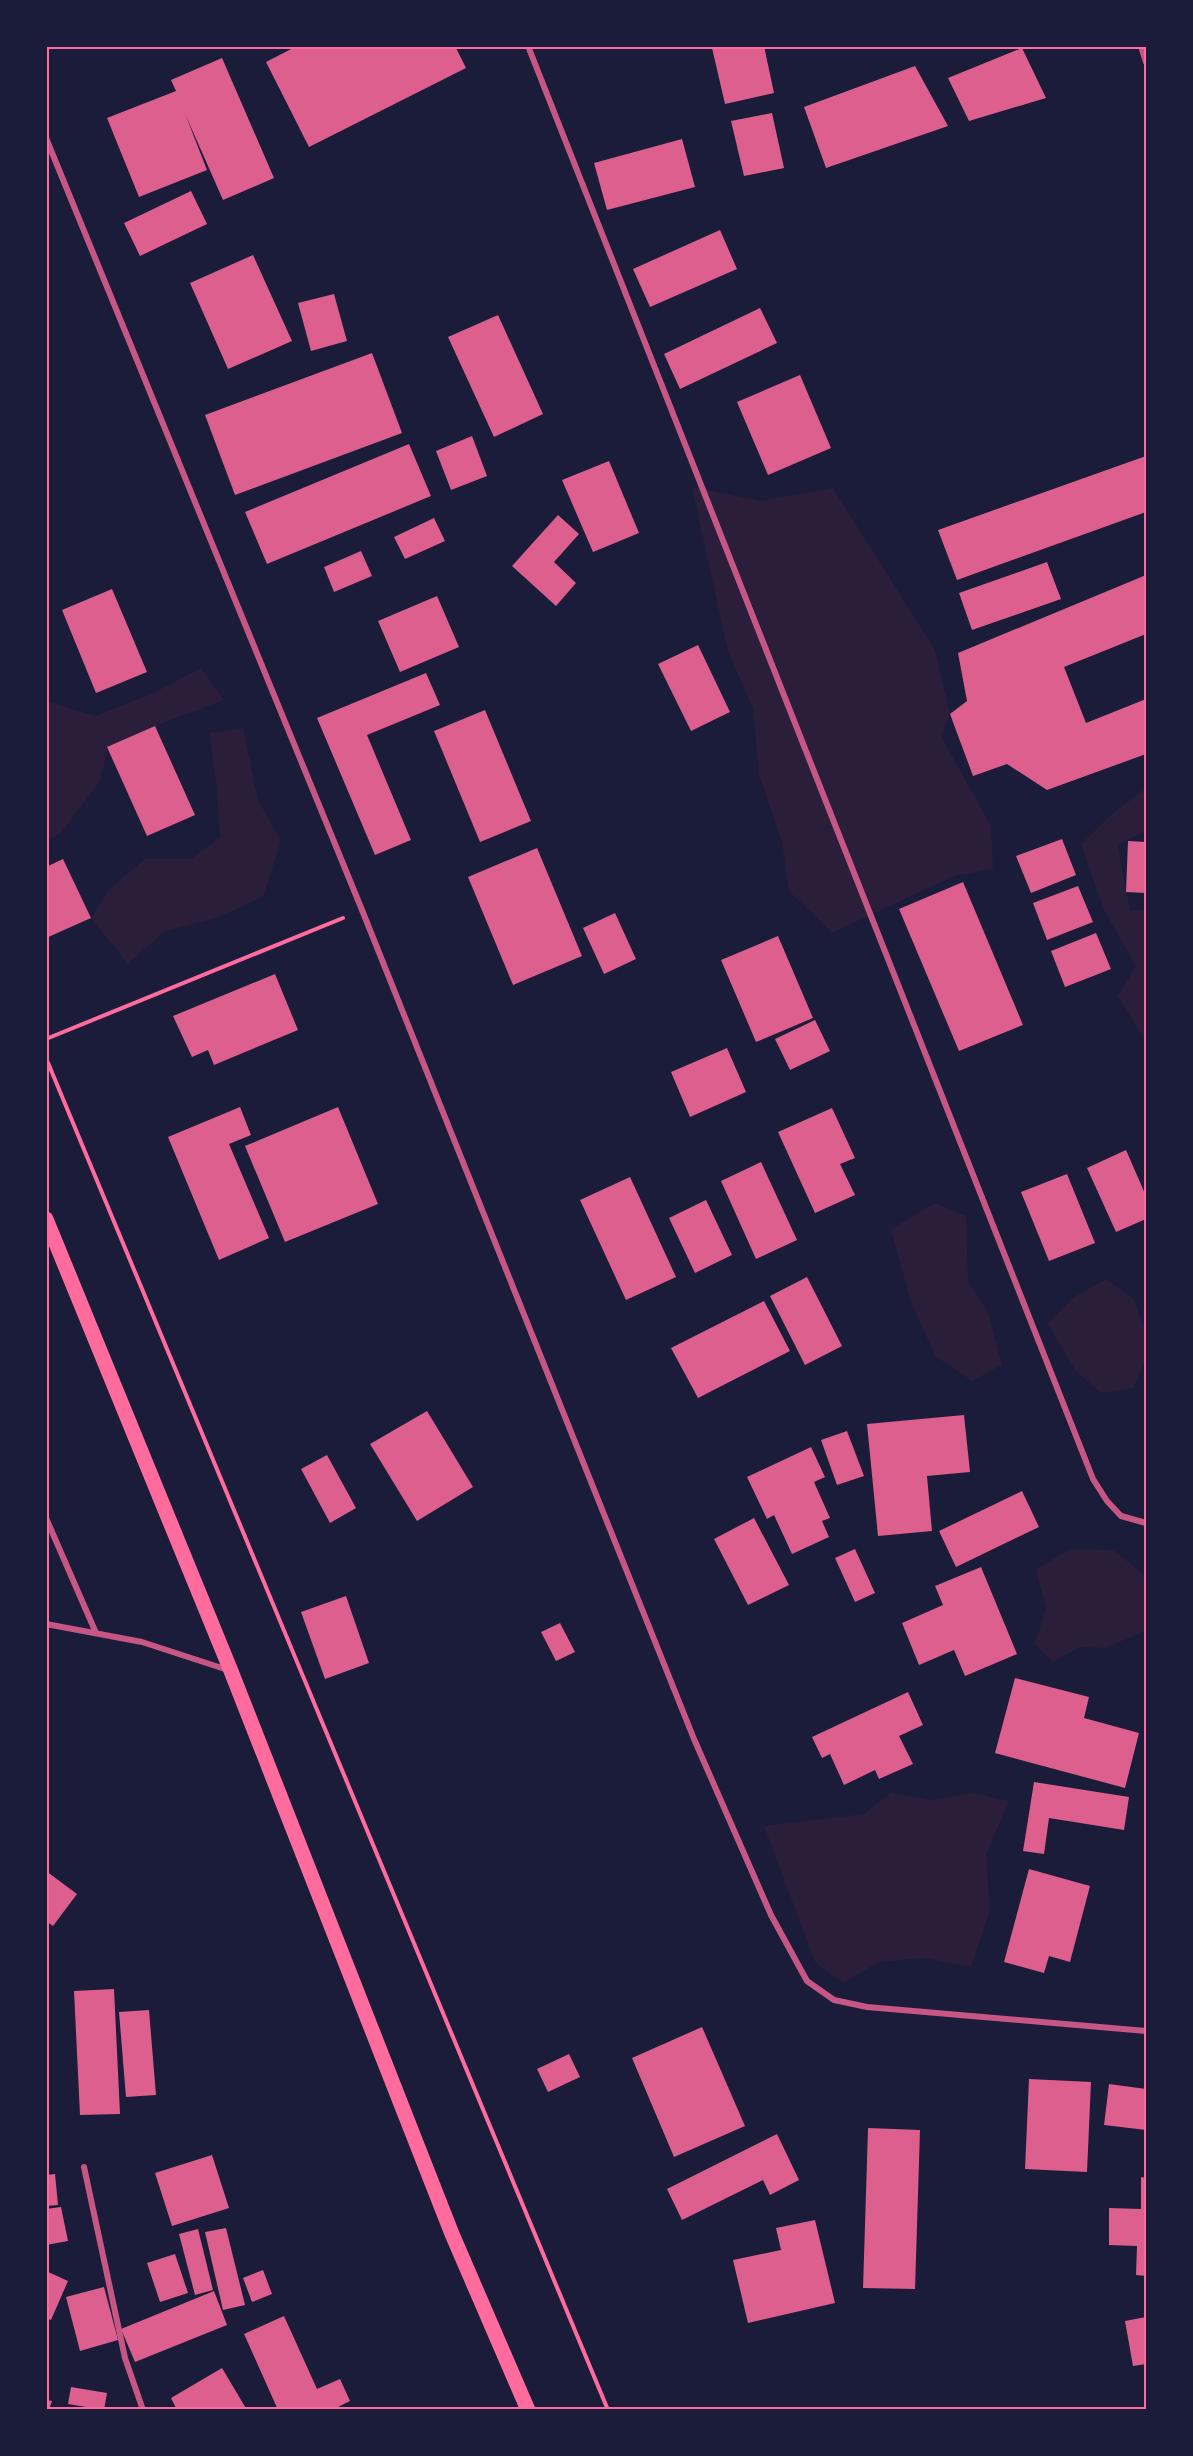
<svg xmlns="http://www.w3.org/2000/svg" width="1193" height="2456" font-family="'Work Sans',sans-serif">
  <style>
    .green { fill: #2a1e3b }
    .building { fill: #dd5f8e }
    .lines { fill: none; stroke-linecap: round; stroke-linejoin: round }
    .path { stroke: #ff6b9d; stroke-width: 4 }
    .minor { stroke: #c65784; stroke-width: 6 }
    .primary { stroke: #ff6b9d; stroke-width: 15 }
    .neatline { fill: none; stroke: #ff6b9d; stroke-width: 2 }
  </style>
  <rect width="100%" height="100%" fill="#1b1b3a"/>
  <!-- green -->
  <g class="green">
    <polygon points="692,487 760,501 833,488 935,650 950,714 941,736 991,826 993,869 954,876 832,933 789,891 782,842 759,775 753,708 728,652"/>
    <polygon points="201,668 224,700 155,726 108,747 100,781 61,833 47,840 47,701 95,716 153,693"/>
    <polygon points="243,728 258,800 281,841 263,897 217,918 165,931 128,964 91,918 109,889 145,859 191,859 220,837 217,787 209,733"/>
    <polygon points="1146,788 1146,831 1117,845 1130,910 1146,910 1146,1042 1118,996 1136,966 1104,910 1081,844 1112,814"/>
    <polygon points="935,1203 966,1216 968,1281 988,1312 1002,1365 972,1381 935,1356 910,1299 891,1229"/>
    <polygon points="1106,1279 1134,1299 1146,1335 1146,1360 1133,1388 1101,1393 1075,1370 1048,1323 1074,1297"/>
    <polygon points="1069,1549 1113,1550 1146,1576 1146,1631 1105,1648 1080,1647 1053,1662 1035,1644 1046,1608 1036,1570"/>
    <polygon points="891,1793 930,1800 972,1793 1009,1801 986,1854 990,1910 971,1967 925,1958 879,1962 843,1983 815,1962 764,1826 864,1814"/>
  </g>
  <!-- building -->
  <g class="building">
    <polygon points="297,46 455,46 466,68 309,147 266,62"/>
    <polygon points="721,46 764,46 774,93 725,104 712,48"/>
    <polygon points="1022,48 1046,98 969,121 948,78"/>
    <polygon points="222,58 274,178 223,200 186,116 207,170 139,197 107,118 176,91 171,80"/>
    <polygon points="915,66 948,126 826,168 804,107"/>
    <polygon points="772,113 784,168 744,176 731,121"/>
    <polygon points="682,139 695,187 607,210 594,163"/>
    <polygon points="191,191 207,224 140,256 124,223"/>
    <polygon points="720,230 737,269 650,307 633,269"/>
    <polygon points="253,255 292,341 228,369 190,283"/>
    <polygon points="334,294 347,341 311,351 298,303"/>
    <polygon points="760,308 777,343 680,389 664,354"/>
    <polygon points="498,315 543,414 494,437 448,337"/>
    <polygon points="372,353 402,433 235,495 205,415"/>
    <polygon points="800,375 831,448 768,475 737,402"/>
    <polygon points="472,436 487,476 451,490 436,451"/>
    <polygon points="409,444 431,496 267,564 245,512"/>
    <polygon points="1146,456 1146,512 957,580 938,530"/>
    <polygon points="609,461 639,533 593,552 562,480"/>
    <polygon points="558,515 579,534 554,562 576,583 556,606 512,566"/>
    <polygon points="434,518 445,541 405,559 394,537"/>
    <polygon points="361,551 372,576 334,592 324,567"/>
    <polygon points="1047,562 1061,599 972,630 959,593"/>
    <polygon points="1146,575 1146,634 1064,667 1086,723 1146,699 1146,754 1047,790 1007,764 973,776 950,714 967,701 958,653"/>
    <polygon points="112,589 147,672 96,693 62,610"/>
    <polygon points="437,596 459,647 400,672 378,621"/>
    <polygon points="698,645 730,712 691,731 658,664"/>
    <polygon points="426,673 440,705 367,735 411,840 375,855 317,718"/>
    <polygon points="485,710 531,821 480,842 434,731"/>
    <polygon points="155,726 195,815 147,836 107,747"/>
    <polygon points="1062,839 1076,875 1031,893 1016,856"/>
    <polygon points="1128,841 1146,842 1146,893 1126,892"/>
    <polygon points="537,848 582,956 513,985 468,877"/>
    <polygon points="63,859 91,918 46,938 46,867"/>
    <polygon points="963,882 1023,1025 959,1051 899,909"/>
    <polygon points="1078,886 1093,922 1047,940 1033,903"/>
    <polygon points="615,913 636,959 604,974 583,928"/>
    <polygon points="1096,933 1111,969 1065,987 1051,951"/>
    <polygon points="778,936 813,1018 756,1042 721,960"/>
    <polygon points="275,974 298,1030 214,1065 208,1050 192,1057 173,1016"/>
    <polygon points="815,1020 830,1051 790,1070 775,1039"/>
    <polygon points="727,1048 746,1092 690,1117 671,1072"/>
    <polygon points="240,1107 251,1135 229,1144 269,1238 219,1260 168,1137"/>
    <polygon points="338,1107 378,1204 285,1242 245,1146"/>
    <polygon points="832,1108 855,1158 840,1164 855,1195 815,1213 778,1132"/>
    <polygon points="1126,1150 1146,1196 1146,1219 1116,1232 1087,1168"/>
    <polygon points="761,1162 797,1240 756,1259 721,1181"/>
    <polygon points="1067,1174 1095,1243 1049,1261 1021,1192"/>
    <polygon points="630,1177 676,1277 626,1300 580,1200"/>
    <polygon points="706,1200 732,1255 695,1273 669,1218"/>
    <polygon points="807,1277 842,1346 805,1365 770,1296"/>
    <polygon points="764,1301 790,1351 698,1398 671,1348"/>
    <polygon points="427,1411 473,1487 417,1521 370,1444"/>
    <polygon points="964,1415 970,1472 927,1476 932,1531 878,1536 867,1424"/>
    <polygon points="847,1431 864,1476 837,1485 821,1440"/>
    <polygon points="811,1447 825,1477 814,1482 830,1518 822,1521 829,1537 792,1554 774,1515 767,1519 747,1477"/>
    <polygon points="327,1455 356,1508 330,1523 301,1469"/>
    <polygon points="1022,1491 1039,1527 956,1567 939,1531"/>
    <polygon points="754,1518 789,1585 748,1605 714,1539"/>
    <polygon points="855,1549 875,1593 855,1602 835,1558"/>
    <polygon points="981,1567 1017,1654 965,1676 954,1650 919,1665 902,1623 943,1605 935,1586"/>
    <polygon points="346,1596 369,1663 325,1679 301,1612"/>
    <polygon points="560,1623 575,1652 556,1661 541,1632"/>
    <polygon points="1015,1678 1089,1697 1084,1718 1139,1733 1125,1788 995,1753"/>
    <polygon points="908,1692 923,1725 899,1736 913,1764 879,1779 875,1770 844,1785 830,1754 822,1758 812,1737"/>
    <polygon points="1034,1782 1129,1797 1124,1830 1049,1818 1044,1854 1023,1851"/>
    <polygon points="1029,1869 1090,1886 1070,1962 1049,1956 1044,1973 1004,1962"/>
    <polygon points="46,1871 77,1894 53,1926 46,1921"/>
    <polygon points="114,1989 120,2114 80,2115 74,1991"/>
    <polygon points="149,2010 156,2095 126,2097 119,2012"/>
    <polygon points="702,2027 745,2126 674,2157 632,2058"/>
    <polygon points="569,2054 580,2077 548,2092 537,2069"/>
    <polygon points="1029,2079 1091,2082 1087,2172 1025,2169"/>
    <polygon points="1109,2084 1146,2089 1146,2130 1104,2125"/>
    <polygon points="868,2128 920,2130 915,2289 863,2288"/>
    <polygon points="777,2134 799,2180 770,2195 763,2180 682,2220 667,2189"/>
    <polygon points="212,2155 229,2208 172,2226 155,2173"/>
    <polygon points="55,2174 58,2205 46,2206 46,2175"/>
    <polygon points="1141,2177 1146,2178 1146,2276 1136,2275 1137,2246 1109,2245 1109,2208 1141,2209"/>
    <polygon points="61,2207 68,2241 46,2245 46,2209"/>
    <polygon points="815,2220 835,2303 748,2323 733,2260 781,2250 776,2228"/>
    <polygon points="226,2228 245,2305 223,2310 205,2232"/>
    <polygon points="198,2229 213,2290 195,2295 179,2234"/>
    <polygon points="175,2254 188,2293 160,2302 147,2263"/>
    <polygon points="263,2270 272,2294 252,2302 243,2278"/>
    <polygon points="46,2271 68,2281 51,2320 46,2318"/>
    <polygon points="104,2287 118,2340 80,2351 66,2297"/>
    <polygon points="214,2291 227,2325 135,2362 121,2329"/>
    <polygon points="284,2316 317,2389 340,2379 350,2401 332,2410 278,2410 244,2334"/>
    <polygon points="1146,2317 1146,2364 1133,2366 1125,2321"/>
    <polygon points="222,2368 247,2410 177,2410 171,2398"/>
    <polygon points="71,2387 107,2393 104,2410 68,2404"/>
    <polygon points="46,2400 52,2401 49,2410 46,2410"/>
  </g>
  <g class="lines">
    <!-- path -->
    <g class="path">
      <polyline points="46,1039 343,918"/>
      <polyline points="46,1058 608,2410"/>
    </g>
    <!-- minor -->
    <g class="minor">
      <polyline points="528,46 1093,1479 1107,1501 1121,1516 1146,1523"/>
      <polyline points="1141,46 1146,62"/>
      <polyline points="46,138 362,910 694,1739 771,1915 807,1981 834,2000 867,2007 1146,2031"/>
      <polyline points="46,1518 96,1633"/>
      <polyline points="46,1624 142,1642 228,1670"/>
      <polyline points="84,2167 125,2358 143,2410"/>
    </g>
    <!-- primary -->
    <polyline class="primary" points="46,1219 231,1671 452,2234 528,2410"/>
  </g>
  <!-- border -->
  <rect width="1193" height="2456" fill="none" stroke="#1b1b3a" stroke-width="96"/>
  <rect x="48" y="48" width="1097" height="2360" class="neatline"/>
</svg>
